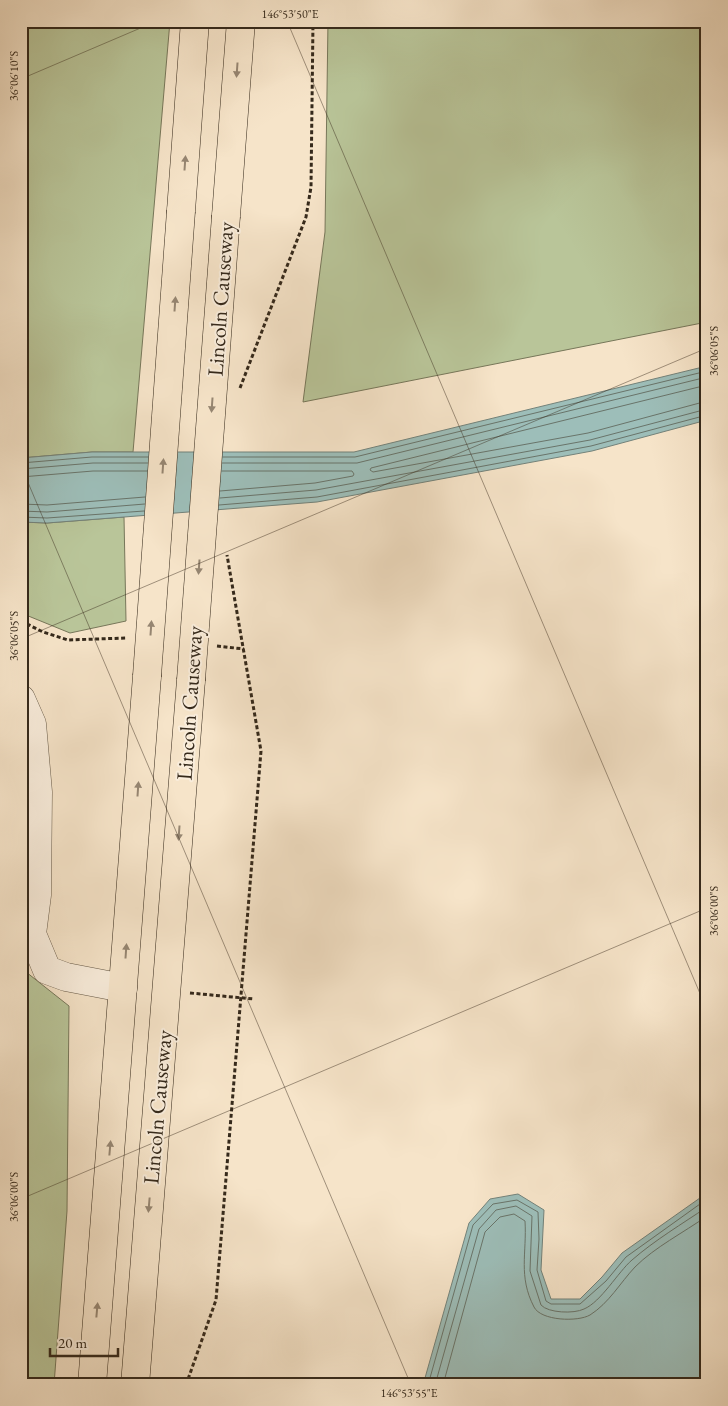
<svg xmlns="http://www.w3.org/2000/svg" width="728" height="1406" font-family="'EB Garamond',serif">
  <style>
    .green { fill: #b9c599; stroke: #77775a }
    .water { fill: #9dbeb9; stroke: #73827a }
    .lines { fill: none; stroke-linecap: round; stroke-linejoin: round }
    .shore { stroke: #69746a; stroke-width: 1 }
    .minor-casing { stroke: #655846; stroke-width: 29 }
    .major-casing { stroke: #35291b; stroke-width: 29 }
    .path { stroke: #35291b; stroke-width: 3; stroke-dasharray: 4 2.5; stroke-linecap: butt }
    .minor { stroke: #f9eddc; stroke-width: 28 }
    .major { stroke: #f6e4c9; stroke-width: 28 }
    .major-bridge-casing { stroke: #35291b; stroke-width: 29; stroke-linecap: butt }
    .major-bridge { stroke: #f6e4c9; stroke-width: 28 }
    .oneway { fill: #968672 }
    .ticks { fill: none; stroke: #35291b; stroke-width: 1; stroke-opacity: 0.45 }
    .labels { text-anchor: middle; stroke-width: 4; stroke-linejoin: round; paint-order: stroke }
    .street-label { font-size: 22px; fill: #35291b; stroke: #f9eddc }
    .neatline { fill: none; stroke: #35291b; stroke-width: 2 }
    .ticks-label { font-size: 12px; text-anchor: middle; fill: #35291b }
  </style>
  <rect width="100%" height="100%" fill="#f6e4c9"/>
  <filter id="stains"><feTurbulence type="fractalNoise" baseFrequency=".004" numOctaves="4"/><feColorMatrix values="0 0 0 0 .2 0 0 0 0 .09 0 0 0 0 .02 0 0 0 .5 -.17"/></filter>
  <radialGradient id="worn" r=".72"><stop offset=".6" stop-color="#630" stop-opacity="0"/><stop offset="1" stop-color="#630" stop-opacity=".3"/></radialGradient>
  <!-- green -->
  <g class="green">
    <polygon points="21,21 170,21 133,452 92,452 21,458"/>
    <polygon points="328,21 707,21 707,322 303,402 325,232"/>
    <polygon points="124,517 126,621 70,633 21,613 21,522 47,523"/>
    <polygon points="21,968 69,1006 67,1211 54,1385 21,1385"/>
  </g>
  <!-- water -->
  <g class="water">
    <polygon points="707,366 707,420 592,451 317,502 47,523 21,522 21,458 92,452 354,452"/>
    <polygon points="707,1193 707,1385 423,1385 469,1223 490,1199 518,1194 544,1210 541,1270 551,1299 580,1299 602,1277 622,1253"/>
  </g>
  <g class="lines">
    <!-- shore -->
    <g class="shore">
      <polyline points="707,385 371,468 370,470 373,472 588,433 707,401"/>
      <polyline points="223,457 355,457 707,371"/>
      <polyline points="21,463 92,457 148,457"/>
      <polyline points="222,463 357,463 707,377"/>
      <polyline points="21,469 93,463 148,463"/>
      <polyline points="21,477 93,471 147,471"/>
      <polyline points="220,491 315,483 353,476 354,474 352,471 222,471"/>
      <polyline points="220,498 316,490 590,440 707,409"/>
      <polyline points="21,504 47,505 145,497"/>
      <polyline points="219,505 317,497 591,446 707,415"/>
      <polyline points="21,511 47,512 145,504"/>
      <polyline points="21,517 47,518 144,511"/>
      <polyline points="428,1385 473,1225 493,1204 517,1200 538,1212 539,1239 537,1270 546,1301 551,1304 580,1304 606,1281 626,1257 707,1199"/>
      <path d="M435,1385L479,1229L496,1210L516,1206L532,1216L530,1271L541,1305C548,1313 574,1314 584,1309C601,1302 618,1272 632,1260C655,1240 682,1224 707,1207"/>
      <path d="M443,1385L485,1232L500,1217L514,1214L525,1221C527,1253 518,1276 534,1307C541,1321 578,1322 590,1315C609,1303 620,1283 635,1267C655,1247 683,1233 707,1216"/>
    </g>
    <!-- minor casing -->
    <g class="minor-casing">
      <polyline id="minor" points="21,699 32,724 38,792 37,895 32,934 47,970 66,977 123,988"/>
    </g>
    <!-- major casing -->
    <g class="major-casing">
      <g id="major">
        <polyline points="181,211 195,21"/>
        <polyline points="226,216 241,21"/>
        <polyline points="92,1385 147,676"/>
        <polyline points="135,1385 191,680"/>
      </g>
    </g>
    <!-- path -->
    <g class="path">
      <polyline points="240,388 306,217 311,187 313,21"/>
      <polyline points="21,621 43,632 68,640 126,638"/>
      <polyline points="217,646 244,649"/>
      <polyline points="190,993 254,999"/>
      <polyline points="186,1385 216,1300 261,751 227,555"/>
    </g>
    <!-- minor -->
    <use href="#minor" class="minor"/>
    <!-- major -->
    <use href="#major" class="major"/>
    <!-- major-bridge casing -->
    <g class="major-bridge-casing">
      <g id="major-bridge">
        <polyline points="147,676 181,211"/>
        <polyline points="191,680 226,216"/>
      </g>
    </g>
    <!-- major-bridge -->
    <use href="#major-bridge" class="major-bridge"/>
  </g>
  <!-- one-way arrows -->
  <defs><path id="oneway-solid" d="M-6-.8H1V-3.2L6.5 0L1 3.2V.8H-6Z" transform="scale(1.25)"/></defs>
  <g class="oneway">
    <use href="#oneway-solid" transform="translate(237 70) rotate(94)"/>
    <use href="#oneway-solid" transform="translate(185 163) rotate(-86)"/>
    <use href="#oneway-solid" transform="translate(175 304) rotate(-86)"/>
    <use href="#oneway-solid" transform="translate(212 405) rotate(94)"/>
    <use href="#oneway-solid" transform="translate(163 466) rotate(-86)"/>
    <use href="#oneway-solid" transform="translate(199 567) rotate(94)"/>
    <use href="#oneway-solid" transform="translate(151 628) rotate(-86)"/>
    <use href="#oneway-solid" transform="translate(138 789) rotate(-86)"/>
    <use href="#oneway-solid" transform="translate(179 833) rotate(94)"/>
    <use href="#oneway-solid" transform="translate(126 951) rotate(-86)"/>
    <use href="#oneway-solid" transform="translate(110 1148) rotate(-85)"/>
    <use href="#oneway-solid" transform="translate(149 1205) rotate(95)"/>
    <use href="#oneway-solid" transform="translate(97 1310) rotate(-85)"/>
  </g>
  <!-- ticks -->
  <path class="ticks" d="M287,21L707,1010M21,79L157,21M21,466L411,1385M21,639L707,348M21,1199L707,908"/>
  <g class="labels">
    <!-- street labels -->
    <g class="street-label">
      <text transform="translate(220 299) rotate(-86)" y="8">Lincoln Causeway</text>
      <text transform="translate(189 703) rotate(-86)" y="8">Lincoln Causeway</text>
      <text transform="translate(157 1107) rotate(-85)" y="8">Lincoln Causeway</text>
    </g>
  </g>
  <!-- margin -->
  <rect width="728" height="1406" fill="none" stroke="#f6e4c9" stroke-width="55"/>
  <!-- scale -->
  <path d="M50 1348v8h68v-8" fill="none" stroke="#35291b" stroke-width="2.5"/>
  <text x="58" y="1348" font-size="15" fill="#35291b" stroke="#f9eddc" stroke-width="4" paint-order="stroke">20 m</text>
  <rect x="28" y="28" width="672" height="1350" class="neatline"/>
  <g class="ticks-label">
    <text x="290" y="18">146°53'50"E</text>
    <text transform="translate(14 76) rotate(-90)" y="4">36°06'10"S</text>
    <text transform="translate(714 351) rotate(-90)" y="4">36°06'05"S</text>
    <text transform="translate(14 636) rotate(-90)" y="4">36°06'05"S</text>
    <text transform="translate(714 911) rotate(-90)" y="4">36°06'00"S</text>
    <text transform="translate(14 1197) rotate(-90)" y="4">36°06'00"S</text>
    <text x="409" y="1397">146°53'55"E</text>
  </g>
  <rect width="100%" height="100%" filter="url(#stains)"/>
  <rect width="100%" height="100%" fill="url(#worn)"/>
</svg>
